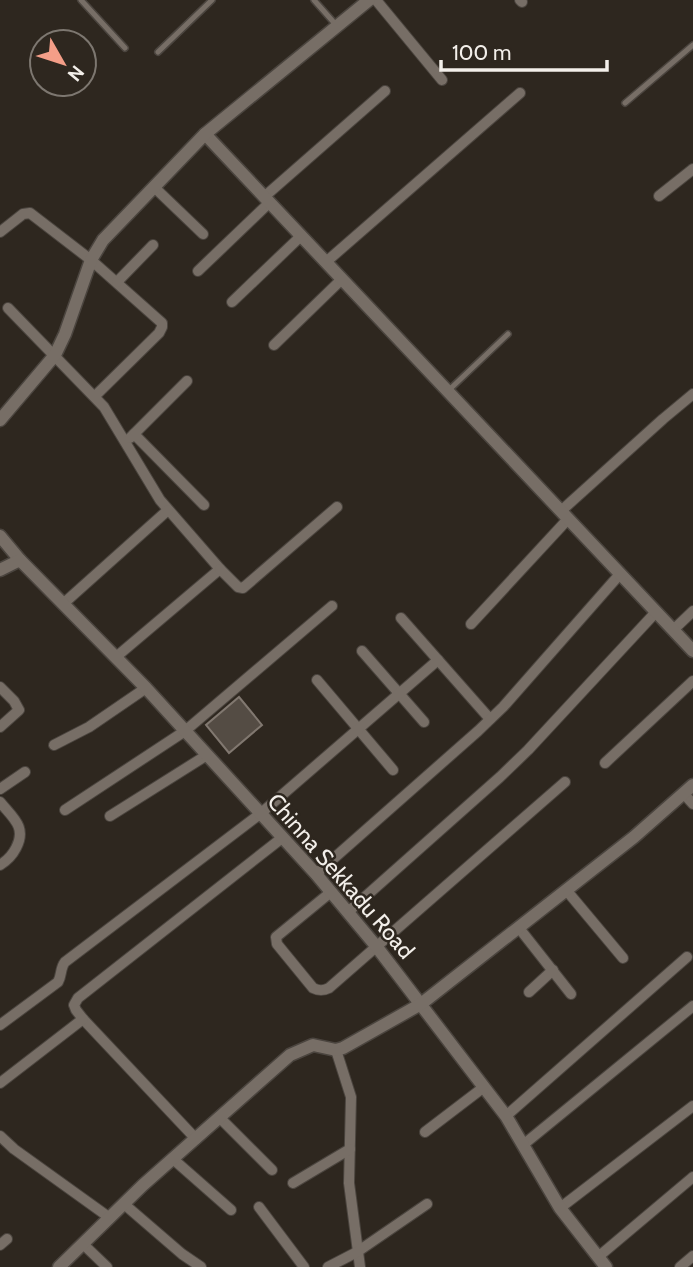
<svg xmlns="http://www.w3.org/2000/svg" width="693" height="1267" font-family="Cabin,sans-serif">
  <style>
    .building { fill: #544c44; stroke: #817870; stroke-width: 2 }
    .lines { fill: none; stroke-linecap: round; stroke-linejoin: round }
    .service-casing { stroke: #4b453f; stroke-width: 8 }
    .minor-casing { stroke: #4b453f; stroke-width: 12 }
    .tertiary-casing { stroke: #4b453f; stroke-width: 15 }
    .service { stroke: #776e66; stroke-width: 5 }
    .minor { stroke: #776e66; stroke-width: 10 }
    .tertiary { stroke: #776e66; stroke-width: 12 }
    .labels { text-anchor: middle; stroke-width: 5; stroke-linejoin: round; paint-order: stroke }
    .street-label { font-size: 23px; fill: #f3efea; stroke: #2e271f }
  </style>
  <rect width="100%" height="100%" fill="#2e271f"/>
  <!-- building -->
  <polygon class="building" points="239,697 262,725 229,753 206,725"/>
  <g class="lines">
    <!-- service casing -->
    <g class="service-casing">
      <g id="service">
        <polyline points="81,0 125,48"/>
        <polyline points="314,0 337,26"/>
        <polyline points="158,52 212,0"/>
        <polyline points="625,103 693,45"/>
        <polyline points="449,390 508,334"/>
      </g>
    </g>
    <!-- minor casing -->
    <g class="minor-casing">
      <g id="minor">
        <polyline points="376,0 442,80"/>
        <polyline points="520,0 522,2"/>
        <polyline points="154,187 203,234"/>
        <polyline points="659,196 693,169"/>
        <polyline points="264,197 385,91"/>
        <polyline points="0,232 23,214 30,213 91,260 162,323 162,327 159,333 95,396"/>
        <polyline points="326,262 520,93"/>
        <polyline points="198,271 269,203"/>
        <polyline points="117,282 153,245"/>
        <polyline points="232,302 301,236"/>
        <polyline points="8,308 104,407 160,500 220,569 116,657"/>
        <polyline points="274,345 342,279"/>
        <polyline points="134,434 204,505"/>
        <polyline points="130,438 187,381"/>
        <polyline points="561,511 663,419 693,394"/>
        <polyline points="220,569 238,587 243,588 337,507"/>
        <polyline points="63,604 168,510"/>
        <polyline points="471,624 568,519"/>
        <polyline points="673,630 693,611"/>
        <polyline points="362,651 424,722"/>
        <polyline points="438,660 490,719"/>
        <polyline points="317,680 393,770"/>
        <polyline points="0,687 14,701 19,710 0,727"/>
        <polyline points="54,745 89,727 146,688"/>
        <polyline points="605,763 693,681"/>
        <polyline points="0,789 25,772"/>
        <polyline points="684,794 693,804"/>
        <path d="M0,802C13,818 27,827 16,848C12,856 8,860 0,865"/>
        <polyline points="65,810 185,731 332,606"/>
        <polyline points="110,816 207,755"/>
        <polyline points="316,874 478,731 503,707 620,574"/>
        <polyline points="567,891 623,958"/>
        <path d="M331,892L276,937L277,944L313,988C319,991 323,991 329,988L565,782"/>
        <polyline points="348,912 500,777 528,750 656,612"/>
        <polyline points="519,928 571,994"/>
        <polyline points="529,992 553,970"/>
        <polyline points="83,1019 196,1139"/>
        <path d="M0,1025L58,982C62,975 60,968 65,962L260,814L438,660L401,618"/>
        <polyline points="336,1050 351,1097 349,1183 360,1267"/>
        <polyline points="0,1083 83,1019 76,1010 74,1005 78,998 282,838"/>
        <polyline points="506,1116 687,957"/>
        <polyline points="219,1117 272,1170"/>
        <polyline points="425,1132 484,1087"/>
        <polyline points="0,1136 14,1149 110,1218"/>
        <polyline points="523,1145 693,1006"/>
        <polyline points="173,1159 231,1210"/>
        <polyline points="293,1183 350,1149"/>
        <polyline points="124,1204 182,1254 201,1267"/>
        <polyline points="259,1207 304,1267"/>
        <polyline points="560,1208 693,1106"/>
        <polyline points="83,1244 107,1267"/>
        <polyline points="0,1245 7,1239"/>
        <polyline points="598,1257 693,1177"/>
        <polyline points="328,1267 357,1252 427,1204"/>
        <polyline points="680,1267 693,1256"/>
      </g>
    </g>
    <!-- tertiary casing -->
    <g class="tertiary-casing">
      <g id="tertiary">
        <polyline points="205,134 693,651"/>
        <polyline points="0,420 55,355 65,334 91,260 103,240 205,134 369,0"/>
        <polyline points="0,536 20,560"/>
        <polyline points="0,570 20,560 146,688 316,874 376,946 506,1116 560,1208 606,1267"/>
        <polyline points="59,1267 143,1185 290,1055 313,1045 336,1050 343,1048 421,1004 634,837 693,785"/>
      </g>
    </g>
    <!-- service -->
    <use href="#service" class="service"/>
    <!-- minor -->
    <use href="#minor" class="minor"/>
    <!-- tertiary -->
    <use href="#tertiary" class="tertiary"/>
  </g>
  <g class="labels">
    <!-- street labels -->
    <g class="street-label">
      <text transform="translate(341 876) rotate(49)" y="8">Chinna Sekkadu Road</text>
    </g>
  </g>
  <!-- north arrow -->
  <g transform="translate(63 63) rotate(129)"><circle r="33" fill="#2e271f" stroke="#7d7770" stroke-width="2"/>
  <path d="M0-5L12 26L0 18L-12 26Z" fill="#f49e88"/>
  <text y="-10" font-size="19" font-weight="bold" text-anchor="middle" fill="#f3efea">N</text>
  </g>
  <!-- scale -->
  <path d="M441 60v10h166v-10" fill="none" stroke="#f3efea" stroke-width="3.5"/>
  <text x="452" y="60" font-size="21" fill="#f3efea" stroke="#2e271f" stroke-width="5" paint-order="stroke">100 m</text>
</svg>
